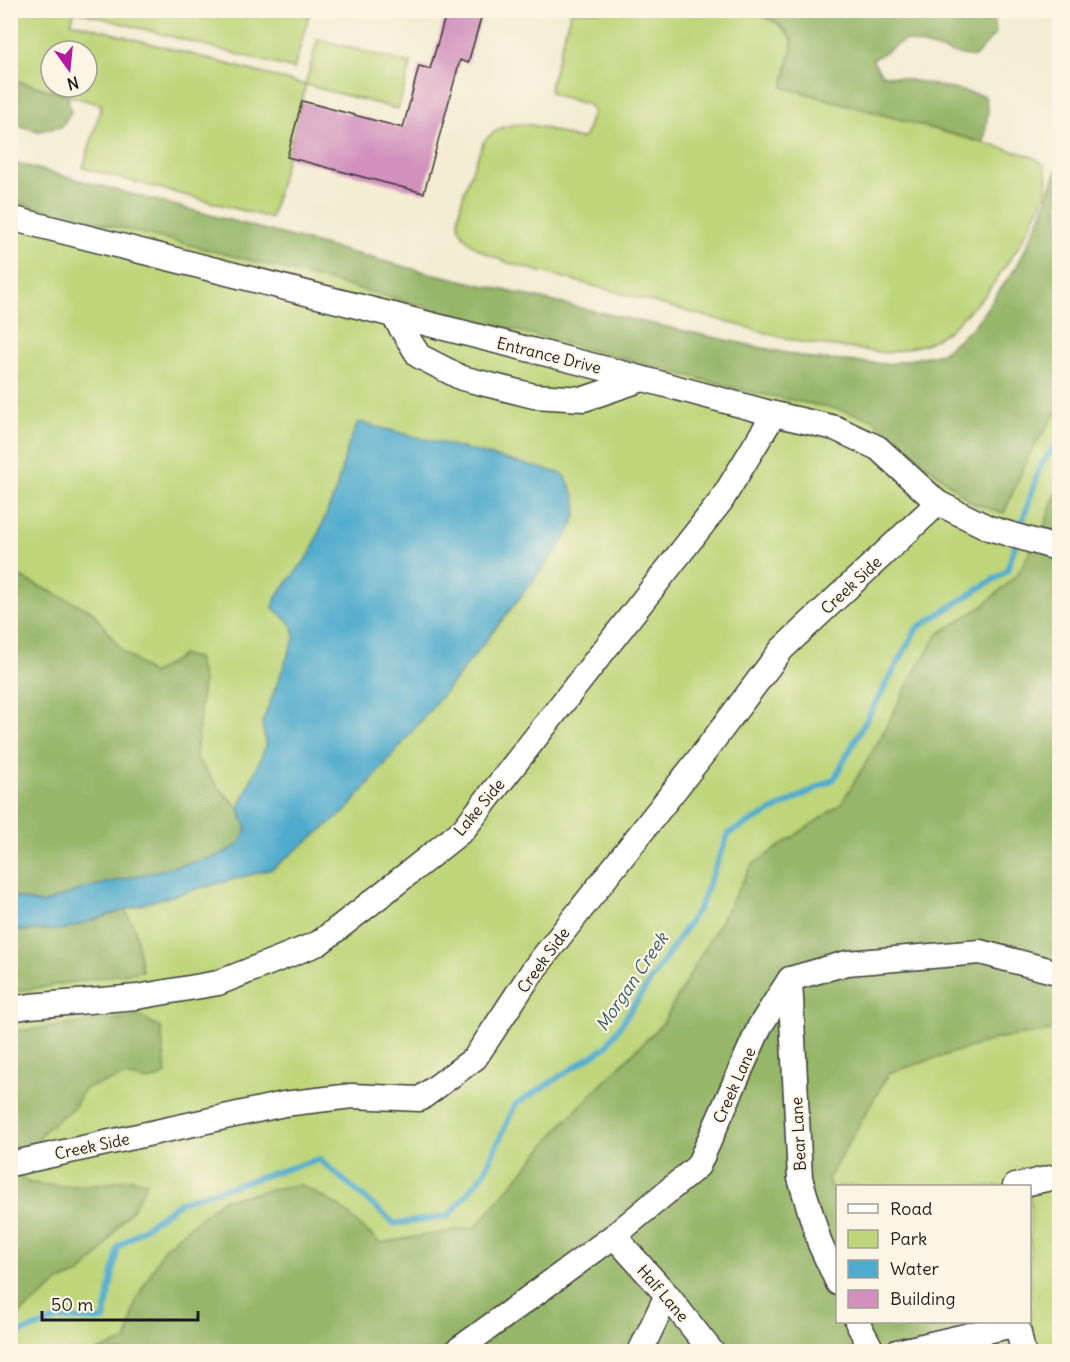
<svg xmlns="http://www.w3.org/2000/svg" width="1070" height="1362" font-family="Delius,sans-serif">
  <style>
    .green { fill: #bed579; stroke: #6d784a; stroke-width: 1.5; fill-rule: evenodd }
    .forest { fill: #96b669; stroke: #596942; stroke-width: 1.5 }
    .water { fill: #4fabcd; stroke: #366474; stroke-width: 1.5 }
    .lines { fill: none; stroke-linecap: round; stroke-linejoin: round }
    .stream { stroke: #4fabcd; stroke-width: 6 }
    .building { fill: #d190bd }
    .minor-casing { stroke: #3c3b37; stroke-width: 27 }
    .minor { stroke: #fff; stroke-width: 24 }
    .labels { text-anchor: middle; stroke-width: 4.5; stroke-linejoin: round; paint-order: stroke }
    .street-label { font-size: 16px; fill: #1c1c1c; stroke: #fcf5e5 }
    .water-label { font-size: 18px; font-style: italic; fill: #335c6c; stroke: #fcf5e5 }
  </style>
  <rect width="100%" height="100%" fill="#fcf5e5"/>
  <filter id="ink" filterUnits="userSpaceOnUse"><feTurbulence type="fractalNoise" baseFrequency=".0167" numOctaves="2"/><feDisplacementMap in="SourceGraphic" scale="12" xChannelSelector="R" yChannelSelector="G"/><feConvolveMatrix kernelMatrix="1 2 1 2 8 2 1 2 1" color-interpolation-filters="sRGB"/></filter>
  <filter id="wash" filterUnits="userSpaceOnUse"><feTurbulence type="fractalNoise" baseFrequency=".008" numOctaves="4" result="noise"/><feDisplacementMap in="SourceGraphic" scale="24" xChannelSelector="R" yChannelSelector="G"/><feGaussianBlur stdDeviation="1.35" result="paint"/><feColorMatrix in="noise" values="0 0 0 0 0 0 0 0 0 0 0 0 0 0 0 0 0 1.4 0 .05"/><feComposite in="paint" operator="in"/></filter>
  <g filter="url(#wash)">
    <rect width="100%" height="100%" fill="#f4ecd3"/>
    <!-- green -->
    <g class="green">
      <path d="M11,10L310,11L294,69L75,11L71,22L305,85L318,39L411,64L398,109L306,85L271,218L83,168L102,105L11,79ZM51,51H87V87H51Z"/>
      <path d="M735,10C763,17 776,15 793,41L783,87L1031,156L1044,164L1048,179L1046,194L1019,246L986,294L949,331L926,344L887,353L800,342L509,263C491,256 469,248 460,230C452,213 477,159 484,141C513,110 544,129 579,139L585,137L593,112L589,105L555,95L550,92L551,83L571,11Z"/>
      <path d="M11,192L793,363L915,370L1059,303V1351L11,1352ZM838,1186H1030V1322H838Z"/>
    </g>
    <!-- forest -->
    <g class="forest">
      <path d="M735,11H994L996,33L975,57L956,54L905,40L872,60L882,74L985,96L988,111L984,143L783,87L793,41C776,15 763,17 735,11Z"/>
      <polygon points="10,79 68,96 71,112 61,127 38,131 11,124"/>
      <polygon points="11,162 413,269 589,310 813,359 889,364 942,353 974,326 1017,266 1042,214 1059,163 1059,408 1029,455 1004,513 972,503 872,419 841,410 747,391 218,252 11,201"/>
      <polygon points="1059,483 1059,1030 999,1038 889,1073 828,1179 837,1203 838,1322 945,1322 990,1351 94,1352 127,1340 136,1300 165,1247 222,1200 299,1184 339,1206 380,1243 476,1227 566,1120 662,1024 752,865 841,804 881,737 912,676 938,634 983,606 1017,575 1045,525"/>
      <polygon points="20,577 92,611 121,649 152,674 183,655 197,658 203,680 196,757 218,787 239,808 247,829 240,845 215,857 82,889 43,904 11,896 10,580"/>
      <polygon points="125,910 135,929 142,971 11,992 10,931 62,930"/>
      <polygon points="140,1016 161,1028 166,1074 150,1081 124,1076 84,1089 75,1106 44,1131 19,1175 30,1183 63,1186 98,1185 130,1179 147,1182 134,1207 118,1226 102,1251 80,1274 59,1282 21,1313 11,1327 11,1032"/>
    </g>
    <!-- water -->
    <path class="water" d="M358,422L563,474C581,501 581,515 563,542L456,679L346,811L272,869L153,901L62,930H11V896L43,904L82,889L215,857L239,845L247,829L239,808L266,746L262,723L295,637L292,625L273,608L276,597L310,554L335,493L348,446Z"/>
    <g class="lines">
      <!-- stream -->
      <g class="stream">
        <polyline points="1019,532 1041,464 1060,440"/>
        <polyline points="10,1348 17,1334 59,1319 104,1320 118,1247 180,1202 319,1159 395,1224 449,1216 484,1173 515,1105 606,1047 699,908 729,833 834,779 917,628 1007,571 1016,542"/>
      </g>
    </g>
    <g id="blocks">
      <!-- building -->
      <polygon class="building" points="447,10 471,10 470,16 481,18 468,63 460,60 424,193 287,157 302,101 403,128 419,66 430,69"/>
    </g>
  </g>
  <g filter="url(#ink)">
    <use href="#blocks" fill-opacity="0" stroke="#3c3b37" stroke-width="1.5"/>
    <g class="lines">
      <!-- minor casing -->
      <g class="minor-casing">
        <g id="minor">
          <polyline points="10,218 610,370 774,414 835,428 878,448 938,503 989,528 1060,549"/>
          <polyline points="393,315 419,356 462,378 534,396 584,399 643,379"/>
          <polyline points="790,979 800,1178 820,1244 838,1283"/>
          <polyline points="10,1009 30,1006 137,997 218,983 319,943 381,895 463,830 721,501 774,414"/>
          <polyline points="10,1164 284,1104 352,1096 420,1099 475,1058 534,969 706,750 782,649 938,503"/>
          <polyline points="1015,1186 1060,1176"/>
          <polyline points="614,1236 667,1295 712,1352"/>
          <polyline points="857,1322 873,1352"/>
          <polyline points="455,1352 614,1236 698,1166 760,1026 790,979 847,963 980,952 1060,973"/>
          <polyline points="640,1352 667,1295"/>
          <polyline points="897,1352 1017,1324 1023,1352"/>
        </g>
      </g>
      <!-- minor -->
      <use href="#minor" class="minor"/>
    </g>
  </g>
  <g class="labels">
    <!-- street labels -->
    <g class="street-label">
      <text transform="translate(549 355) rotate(14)" y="6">Entrance Drive</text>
      <text transform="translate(851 585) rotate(-43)" y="6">Creek Side</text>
      <text transform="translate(479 807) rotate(-50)" y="6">Lake Side</text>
      <text transform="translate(543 960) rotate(-54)" y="6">Creek Side</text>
      <text transform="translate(734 1085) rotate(-66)" y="6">Creek Lane</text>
      <text transform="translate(798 1134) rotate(-93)" y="6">Bear Lane</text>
      <text transform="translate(92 1146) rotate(-12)" y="6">Creek Side</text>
      <text transform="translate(663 1293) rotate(49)" y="6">Half Lane</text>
    </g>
    <!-- water labels -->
    <g class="water-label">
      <text transform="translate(632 982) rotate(-56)" y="6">Morgan Creek</text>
    </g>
  </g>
  <!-- margin -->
  <rect width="1070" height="1362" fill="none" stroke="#fcf5e5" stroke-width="36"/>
  <!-- legend -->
  <rect x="836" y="1185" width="195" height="138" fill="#fcf5e5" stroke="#a29e95" stroke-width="1.5"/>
  <rect x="848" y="1204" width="30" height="9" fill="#ffffff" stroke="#a29e95" stroke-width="1.5"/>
  <text x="890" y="1215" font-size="18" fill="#1c1c1c">Road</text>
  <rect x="848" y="1230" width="30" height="18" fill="#bed579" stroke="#a29e95" stroke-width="1.5"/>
  <text x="890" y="1245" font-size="18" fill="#1c1c1c">Park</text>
  <rect x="848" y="1260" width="30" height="18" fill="#4fabcd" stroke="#a29e95" stroke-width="1.5"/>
  <text x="890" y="1275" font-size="18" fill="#1c1c1c">Water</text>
  <rect x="848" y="1290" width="30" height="18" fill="#d190bd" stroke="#a29e95" stroke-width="1.5"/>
  <text x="890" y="1305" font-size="18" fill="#1c1c1c">Building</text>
  <!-- north arrow -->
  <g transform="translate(69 69) rotate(165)"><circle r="28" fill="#fcf5e5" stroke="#a29e95" stroke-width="1.5"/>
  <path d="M0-4.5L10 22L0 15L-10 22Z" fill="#b5179e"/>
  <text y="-9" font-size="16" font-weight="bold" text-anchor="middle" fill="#1c1c1c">N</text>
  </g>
  <!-- scale -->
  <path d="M42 1311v9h156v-9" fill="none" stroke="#1c1c1c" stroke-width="3"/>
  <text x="51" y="1311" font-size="18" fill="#1c1c1c" stroke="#fcf5e5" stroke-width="4.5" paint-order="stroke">50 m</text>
</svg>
